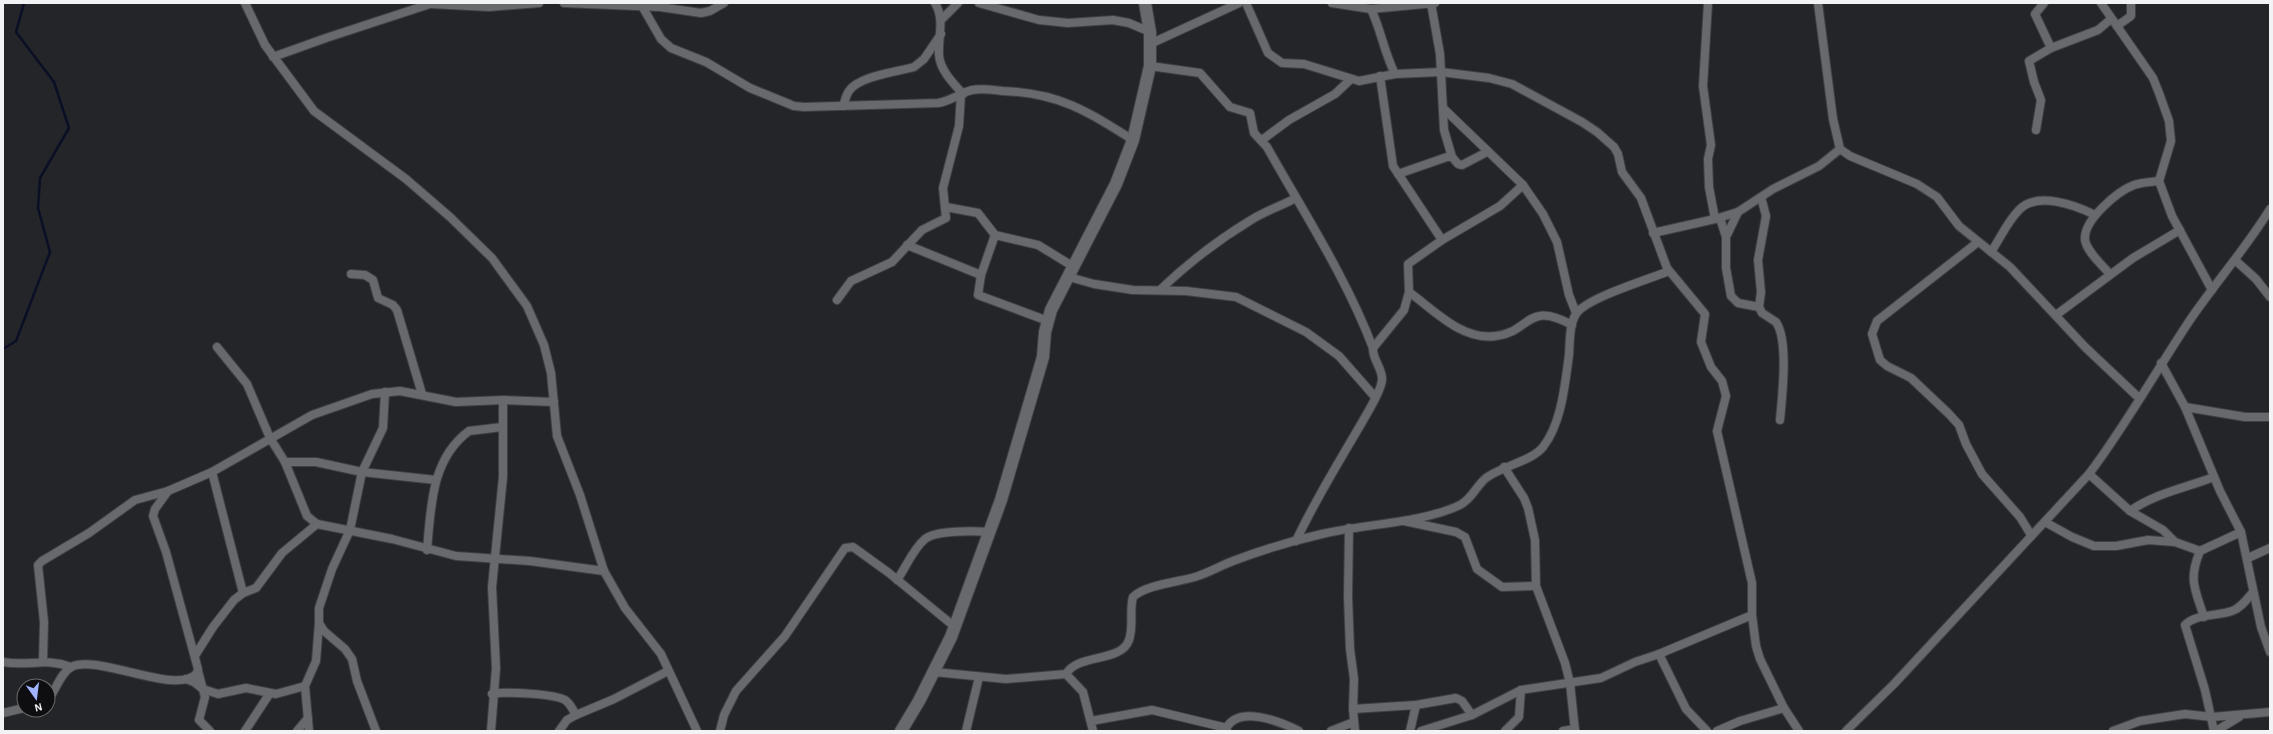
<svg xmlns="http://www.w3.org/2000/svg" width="2273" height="734" font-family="'Alegreya Sans',sans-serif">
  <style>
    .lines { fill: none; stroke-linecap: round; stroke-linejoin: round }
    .stream { stroke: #0a0f26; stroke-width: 2.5 }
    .street-casing { stroke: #404043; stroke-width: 10 }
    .secondary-casing { stroke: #404043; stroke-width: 14 }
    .street { stroke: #68696c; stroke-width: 8 }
    .secondary { stroke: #68696c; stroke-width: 12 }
  </style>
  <rect width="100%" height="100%" fill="#242528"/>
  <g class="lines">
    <!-- stream -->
    <polyline class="stream" points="3,349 16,341 50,252 38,208 40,178 69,128 54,82 16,32 24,3"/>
    <!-- street casing -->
    <g class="street-casing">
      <g id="street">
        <polyline points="245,3 265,45 314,111 406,179 450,217 492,258 527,306 544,345 551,373 557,436 580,495 604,571 625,608 661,654 697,731"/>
        <polyline points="564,3 660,7 701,13 710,11 724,3"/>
        <path d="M935,3C945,20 938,36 939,55C940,70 953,83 963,94"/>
        <polyline points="979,3 1039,20 1068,23 1113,20 1129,23 1150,32"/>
        <polyline points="1246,3 1268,53 1282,63 1304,64 1359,81 1395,74 1441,72 1489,78 1512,84 1582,122 1597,132 1614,147 1618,154 1622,172 1641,198 1667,268 1705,314 1701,342 1711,367 1722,381 1726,396 1717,431 1752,583 1752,615 1756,646 1760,659 1784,708 1799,731"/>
        <polyline points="1332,3 1371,9 1435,3"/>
        <polyline points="1431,3 1440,54 1444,130 1452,157"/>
        <polyline points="1708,3 1703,86 1711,145 1708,159 1709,187 1715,219"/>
        <polyline points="1818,3 1833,119 1840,149 1850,156 1917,184 1937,197 1959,226 2010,267 2085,347 2139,398"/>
        <polyline points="2044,3 2035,14 2051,48"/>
        <polyline points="2101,3 2153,78 2159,93 2169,121 2171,141 2159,181 2172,216 2212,290"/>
        <polyline points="431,4 489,7 539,3"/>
        <path d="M642,6L661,39L671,48L706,62L750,88L794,106L804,107L938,103C951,101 960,93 972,90C982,88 993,90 1003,91C1059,93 1087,111 1133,140"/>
        <path d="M1371,9C1381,30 1384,52 1395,74"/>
        <polyline points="941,20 958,3"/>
        <polyline points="2117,26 2131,16 2131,3"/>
        <polyline points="1150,44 1239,3"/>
        <polyline points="273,57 326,38 433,3"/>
        <path d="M1150,66L1200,73L1230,107L1250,113L1254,133L1267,147C1304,213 1346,277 1373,348"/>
        <polyline points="1380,76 1393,166 1442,240"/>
        <path d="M843,106C845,101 846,95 849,91C859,76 897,72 914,67L924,59L941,34"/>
        <polyline points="1443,108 1523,185 1543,214 1557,242 1569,295 1576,313"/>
        <polyline points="2036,130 2041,100 2034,82 2029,61 2051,48 2098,30 2111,19"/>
        <polyline points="1262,140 1289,120 1335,94 1351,79"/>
        <polyline points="1398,174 1447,157 1452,157 1458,164 1462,165 1487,152"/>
        <path d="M1761,197L1766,216L1758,260L1761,292L1759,307L1762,313L1776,322C1789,341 1782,397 1780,420"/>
        <polyline points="946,207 978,213 995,235 1038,245 1074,267"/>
        <polyline points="1738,212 1726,237 1726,268 1731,296 1738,303 1759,307"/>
        <polyline points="1720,218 1726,237"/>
        <polyline points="1653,233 1715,219 1738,212 1773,189 1819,166 1840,149"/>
        <polyline points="995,235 981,275 978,295 1048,321"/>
        <polyline points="1978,242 1877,321 1872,334 1880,360 1887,366 1911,378 1949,414 1959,425 1966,444 1982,474 2020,517 2031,535"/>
        <polyline points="907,245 981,275"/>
        <path d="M1991,252C2000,239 2007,222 2019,210C2037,191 2075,205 2095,215"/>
        <polyline points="2235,260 2256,279 2270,297"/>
        <polyline points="351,274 365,275 373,280 378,298 393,305 397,310 422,394"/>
        <path d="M2110,274C2102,265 2087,252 2085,240C2083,220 2118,191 2134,185C2142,182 2151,182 2159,181"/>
        <polyline points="1069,277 1094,284 1133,290 1186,291 1236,297 1306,332 1339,356 1375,397"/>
        <path d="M1160,290C1188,263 1218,240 1251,220C1265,211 1281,206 1296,198"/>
        <path d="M1409,292C1434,310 1462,341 1496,336C1531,332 1526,300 1572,325"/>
        <polyline points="837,300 851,281 892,262 922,230 946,218 943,188 959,126 961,94"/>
        <polyline points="2056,315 2133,258 2180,230"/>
        <polyline points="217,347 247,384 270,438 285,462 307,516 317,524 392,539 456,556 530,561 604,571"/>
        <polyline points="2161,363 2185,407 2220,491 2241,532 2261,627 2270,652"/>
        <polyline points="2185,407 2245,417 2270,417"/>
        <polyline points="285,462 316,462 362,472 436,480"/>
        <polyline points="1504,467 1524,498 1528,508 1535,540 1536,586 1565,663 1570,683 1575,731"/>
        <polyline points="212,472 243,593"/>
        <polyline points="2089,474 2130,511 2163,530 2175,542 2200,551"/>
        <path d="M2130,511C2156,493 2185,488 2214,477"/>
        <polyline points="1404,521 1456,532 1465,537 1477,569 1502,587 1536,586"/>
        <polyline points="2045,522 2072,537 2094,546 2116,546 2148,540 2175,542"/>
        <polyline points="1349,528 1348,597 1350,649 1354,679 1353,709 1355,731"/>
        <path d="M1296,541C1315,500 1339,462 1361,424C1367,413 1381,392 1382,380C1383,369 1372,359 1373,348L1404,310L1409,292L1408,264L1442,240L1500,206L1523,185"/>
        <path d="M427,550C431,507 431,459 469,431L502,427"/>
        <polyline points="2248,558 2270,548"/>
        <path d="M897,580C906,567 913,549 925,539C936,530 974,531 989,532"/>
        <path d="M2204,617C2195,589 2188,580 2200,551L2241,532"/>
        <polyline points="196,654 213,627 234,600 243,593 256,588 282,553 317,524"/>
        <polyline points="1659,654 1686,709 1707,731"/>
        <polyline points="43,661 44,622 38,565 42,561 89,533 135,500 168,491"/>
        <path d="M3,662C29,667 44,657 71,667"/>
        <polyline points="198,671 205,697 199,720 210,731"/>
        <polyline points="934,672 1006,679 1066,674 1083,692 1093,731"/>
        <path d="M1066,674C1078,653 1121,663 1129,640C1134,626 1129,610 1133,597C1145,585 1178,582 1195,577C1208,573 1220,566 1233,561C1262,550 1291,541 1322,534C1363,524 1423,523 1460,505C1472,499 1476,486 1486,478C1502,466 1532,461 1543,447C1562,423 1565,383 1569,355C1570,342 1569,325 1576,314C1586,298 1650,279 1669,271"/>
        <polyline points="186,679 194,682 203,689 218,694 246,688 276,694 305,686"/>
        <path d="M492,694C504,691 555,694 565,700C570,703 573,710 576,715"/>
        <path d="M48,700C56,690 60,674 71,667C97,653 178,697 197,673L198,669L166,552L153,516L155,509L168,491L212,472L312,415L372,394L400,391L456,402L503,400L554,402"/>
        <polyline points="1353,709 1416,705 1456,698 1462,701 1472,715"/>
        <polyline points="3,713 24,708"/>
        <polyline points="1091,721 1152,710 1227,728"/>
        <polyline points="245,731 270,693"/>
        <polyline points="297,731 308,718"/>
        <polyline points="309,731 305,686 316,661 319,623"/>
        <polyline points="376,731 357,681 352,659 345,649 324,631 319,623 319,608 332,569 350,530 362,472 383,428 385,392"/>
        <polyline points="491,731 496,668 492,587 503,477 503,400"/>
        <polyline points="559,731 567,720 576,715 614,699 668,671"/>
        <polyline points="720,731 724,715 736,691 785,636 845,548 853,547 889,573 955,627"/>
        <polyline points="966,731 979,677"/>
        <path d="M1225,731C1236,703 1281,722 1299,731"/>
        <polyline points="1331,731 1354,722"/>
        <polyline points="1410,731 1416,705"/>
        <polyline points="1421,731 1472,715 1521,690 1601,678 1635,662 1659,654 1752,615"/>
        <polyline points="1505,731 1519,717 1521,690"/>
        <polyline points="1563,731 1575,729"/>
        <polyline points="1717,731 1740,721 1784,708"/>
        <path d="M1846,731L1894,684L2089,474C2126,425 2156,371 2190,320C2216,282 2246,248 2270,209"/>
        <polyline points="2113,731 2140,721 2185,714 2212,717 2270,712"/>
        <path d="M2214,731L2205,690L2185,625C2195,614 2218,616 2232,611C2241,608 2247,599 2253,592"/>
        <polyline points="2216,731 2239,717"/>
      </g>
    </g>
    <!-- secondary casing -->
    <g class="secondary-casing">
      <polyline id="secondary" points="901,731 919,701 951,637 1001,500 1043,357 1045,332 1051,310 1116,184 1133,140 1150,66 1150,32 1145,3"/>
    </g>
    <!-- street -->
    <use href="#street" class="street"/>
    <!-- secondary -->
    <use href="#secondary" class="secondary"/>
  </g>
  <!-- border -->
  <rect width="2273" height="734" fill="none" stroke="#f2f3f4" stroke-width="8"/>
  <!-- north arrow -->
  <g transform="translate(36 698) rotate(166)"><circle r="19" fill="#0e0e10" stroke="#696a6b"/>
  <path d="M0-3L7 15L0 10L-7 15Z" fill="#a0b3fd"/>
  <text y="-6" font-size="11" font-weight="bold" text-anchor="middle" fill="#f2f3f4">N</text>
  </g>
</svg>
